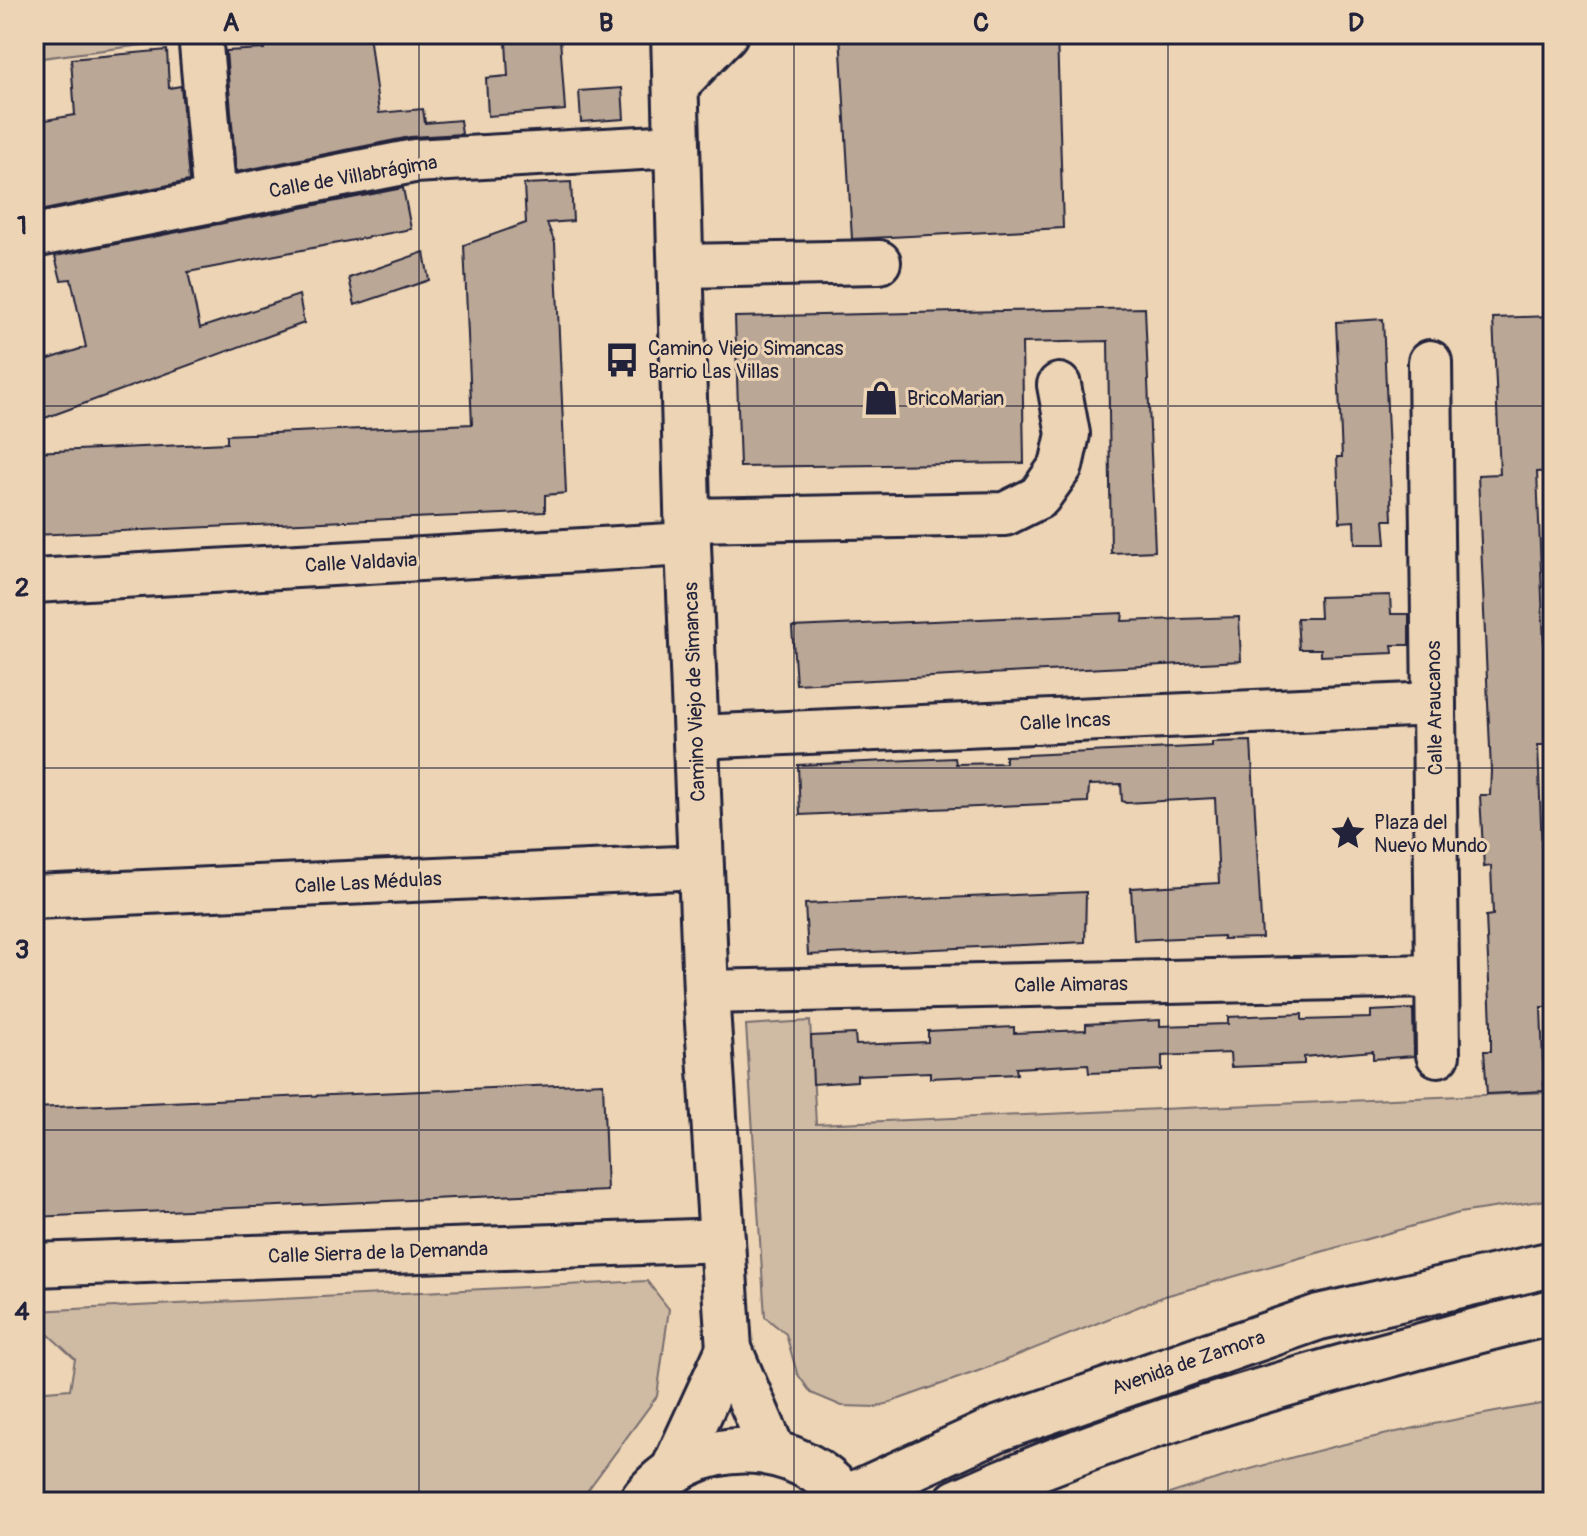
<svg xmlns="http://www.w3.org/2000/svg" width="1587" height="1536" font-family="Pangolin,sans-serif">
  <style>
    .green { fill: #cfbaa3; stroke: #786e6f; stroke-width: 2 }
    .building { fill: #baa796; stroke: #22223b; stroke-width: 2 }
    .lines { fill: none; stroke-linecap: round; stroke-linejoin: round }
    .minor-casing { stroke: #22223b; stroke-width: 48 }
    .major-casing { stroke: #22223b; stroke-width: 50 }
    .highway-casing { stroke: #22223b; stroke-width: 50 }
    .minor { stroke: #ecd4b4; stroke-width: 42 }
    .major { stroke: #ecd4b4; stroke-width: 44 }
    .highway { stroke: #ecd4b4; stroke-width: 44 }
    .grid { fill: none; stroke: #22223b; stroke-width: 2; stroke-opacity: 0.55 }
    .labels { text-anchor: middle; stroke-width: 6; stroke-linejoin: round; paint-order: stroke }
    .street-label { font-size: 20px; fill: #22223b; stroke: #ecd4b4 }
    .poi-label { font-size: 20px; fill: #22223b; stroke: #ecd4b4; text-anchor: start }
    .neatline { fill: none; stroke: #22223b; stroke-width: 3 }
    .grid-label { font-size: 26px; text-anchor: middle; font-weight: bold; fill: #22223b }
  </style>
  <rect width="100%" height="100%" fill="#ecd4b4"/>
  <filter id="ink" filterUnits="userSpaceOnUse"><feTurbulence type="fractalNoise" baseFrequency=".0125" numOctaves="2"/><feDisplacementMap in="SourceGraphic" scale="16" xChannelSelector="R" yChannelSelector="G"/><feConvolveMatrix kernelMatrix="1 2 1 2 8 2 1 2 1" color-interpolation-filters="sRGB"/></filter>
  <g filter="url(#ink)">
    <!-- green -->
    <g class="green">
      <polygon points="34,34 180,34 180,40 34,59"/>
      <polygon points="810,1021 816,1124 1553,1092 1553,1199 1459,1213 1165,1296 981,1370 877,1407 842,1406 811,1393 797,1373 786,1334 765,1317 746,1025"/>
      <polygon points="647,1281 669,1309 657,1396 579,1502 34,1502 34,1392 70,1389 75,1359 34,1321 34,1311"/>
      <path d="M1553,1402V1502H1145C1274,1458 1418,1424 1553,1402Z"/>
    </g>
    <!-- building -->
    <g class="building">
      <polygon points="331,34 369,34 379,113 423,109 425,123 460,120 462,134 410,137 236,172 226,51 264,49 263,43"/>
      <polygon points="840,34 1057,34 1063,228 852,239"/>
      <polygon points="560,38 565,110 488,116 486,78 508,76 506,42"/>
      <polygon points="167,50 169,88 181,86 189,181 34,212 34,122 75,115 71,59"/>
      <polygon points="622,88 624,119 581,122 579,91"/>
      <polygon points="571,182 573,221 547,223 555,243 566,493 545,495 545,512 34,535 34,452 227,443 227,435 472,424 464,245 526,223 524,184"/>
      <polygon points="403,188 411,229 188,272 200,328 299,295 304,323 34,422 34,364 86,347 71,279 61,280 55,256"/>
      <polygon points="424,252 429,280 355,305 349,278"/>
      <polygon points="1145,308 1155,551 1111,553 1108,341 1022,343 1024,463 740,467 735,317"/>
      <polygon points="1553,316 1553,471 1537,472 1548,745 1538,745 1548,1007 1541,1007 1544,1091 1487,1094 1484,1051 1491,1051 1491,1025 1486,916 1493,915 1491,866 1484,867 1480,795 1490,795 1491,771 1478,475 1500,474 1493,318"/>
      <polygon points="1383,319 1392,520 1384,520 1386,544 1355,544 1354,521 1340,522 1337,457 1342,457 1336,322"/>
      <polygon points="1390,595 1391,614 1409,614 1409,645 1392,645 1393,653 1321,656 1321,649 1299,649 1297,618 1320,618 1319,597"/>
      <polygon points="1123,613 1122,621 1239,617 1241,661 796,684 792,627"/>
      <polygon points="1251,741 1262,938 1223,939 1223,936 1134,940 1131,888 1219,883 1215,798 1126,803 1122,801 1121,784 1089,785 1088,802 800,815 798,765 955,758 956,764 1005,763 1005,756 1212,746 1212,742"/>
      <polygon points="1086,892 1085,942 808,955 805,904"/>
      <polygon points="1413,1009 1414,1056 1373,1059 1373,1051 1304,1057 1304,1064 1231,1067 1230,1053 1162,1056 1162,1070 1089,1073 1088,1064 1016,1068 1017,1074 930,1078 930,1072 857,1075 857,1081 813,1084 811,1036 855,1034 856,1045 928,1042 928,1031 1014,1027 1014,1033 1086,1030 1086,1024 1160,1020 1160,1026 1228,1024 1228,1017 1302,1014 1302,1020 1371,1018 1371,1011"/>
      <polygon points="603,1083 607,1191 34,1217 34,1108"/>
    </g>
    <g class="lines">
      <!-- minor casing -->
      <g class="minor-casing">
        <g id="minor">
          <polyline points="200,34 215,201"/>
          <polyline points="675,87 726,34"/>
          <polyline points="34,236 414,161 675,146"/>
          <polyline points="681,266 879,262"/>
          <polyline points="1430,362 1438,1055"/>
          <polyline points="688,520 1005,514 1039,497 1061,466 1068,434 1059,385"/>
          <polyline points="34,581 688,544"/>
          <polyline points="697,737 1434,704"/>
          <polyline points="34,897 701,867"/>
          <polyline points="706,992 1436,976"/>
          <polyline points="34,1265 723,1240"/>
        </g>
      </g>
      <!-- major casing -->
      <g class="major-casing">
        <g id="major">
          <polyline points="674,34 688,544 706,992 729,1349 773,1452"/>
          <polyline points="673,1471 729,1349"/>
          <path d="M641,1502C690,1434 799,1433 848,1502"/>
        </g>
      </g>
      <!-- highway casing -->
      <g class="highway-casing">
        <g id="highway">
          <polyline points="837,1502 997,1429 1319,1317 1553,1264"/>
          <path d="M957,1502C1102,1437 1253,1391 1406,1350C1455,1337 1504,1323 1553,1312"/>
        </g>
      </g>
      <!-- minor -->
      <use href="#minor" class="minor"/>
      <!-- major -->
      <use href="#major" class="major"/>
      <!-- highway -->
      <use href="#highway" class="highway"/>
    </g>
  </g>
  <!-- grid -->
  <path class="grid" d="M419,34V1502M794,34V1502M1168,34V1502M34,406H1553M34,768H1553M34,1130H1553"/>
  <!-- icons -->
  <defs>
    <g id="bus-bare" transform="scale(2.76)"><path d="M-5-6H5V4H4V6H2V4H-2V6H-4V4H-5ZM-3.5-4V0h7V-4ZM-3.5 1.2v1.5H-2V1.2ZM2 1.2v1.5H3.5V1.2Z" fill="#22223b" stroke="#ecd4b4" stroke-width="2.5" paint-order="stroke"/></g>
    <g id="shop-bare" transform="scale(2.76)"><path d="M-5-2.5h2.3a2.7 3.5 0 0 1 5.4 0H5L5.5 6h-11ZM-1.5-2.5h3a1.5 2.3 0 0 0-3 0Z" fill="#22223b" stroke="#ecd4b4" stroke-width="2.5" paint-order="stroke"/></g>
    <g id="sight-bare" transform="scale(2.76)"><path d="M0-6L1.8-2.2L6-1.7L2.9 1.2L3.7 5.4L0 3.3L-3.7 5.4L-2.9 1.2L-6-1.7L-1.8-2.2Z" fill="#22223b" stroke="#ecd4b4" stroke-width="2.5" paint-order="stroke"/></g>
  </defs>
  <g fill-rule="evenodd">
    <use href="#bus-bare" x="622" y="360"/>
    <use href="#shop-bare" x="881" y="398"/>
    <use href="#sight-bare" x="1348" y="833"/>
  </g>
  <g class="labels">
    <!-- street labels -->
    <g class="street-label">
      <text transform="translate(353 176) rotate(-10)" y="7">Calle de Villabrágima</text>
      <text transform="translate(361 562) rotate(-3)" y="7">Calle Valdavia</text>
      <text transform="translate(694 692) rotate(-92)" y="7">Camino Viejo de Simancas</text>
      <text transform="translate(1434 708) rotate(-91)" y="7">Calle Araucanos</text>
      <text transform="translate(1065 721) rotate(-3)" y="7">Calle Incas</text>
      <text transform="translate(368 882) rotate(-3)" y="7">Calle Las Médulas</text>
      <text transform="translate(1071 984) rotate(-1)" y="7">Calle Aimaras</text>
      <text transform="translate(378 1252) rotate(-2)" y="7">Calle Sierra de la Demanda</text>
      <text transform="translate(1188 1362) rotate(-19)" y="7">Avenida de Zamora</text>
    </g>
    <!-- poi labels -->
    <g class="poi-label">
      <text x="648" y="355">Camino Viejo Simancas<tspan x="648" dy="23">Barrio Las Villas</tspan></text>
      <text x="907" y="405">BricoMarian</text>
      <text x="1374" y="829">Plaza del<tspan x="1374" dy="23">Nuevo Mundo</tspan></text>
    </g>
  </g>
  <!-- margin -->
  <rect width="1587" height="1536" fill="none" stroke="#ecd4b4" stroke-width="88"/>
  <rect x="44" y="44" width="1499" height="1448" class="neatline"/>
  <g class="grid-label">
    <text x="231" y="31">A</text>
    <text x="606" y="31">B</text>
    <text x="981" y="31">C</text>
    <text x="1356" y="31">D</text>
    <text x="22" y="234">1</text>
    <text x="22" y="596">2</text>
    <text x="22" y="958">3</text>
    <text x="22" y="1320">4</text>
  </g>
</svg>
